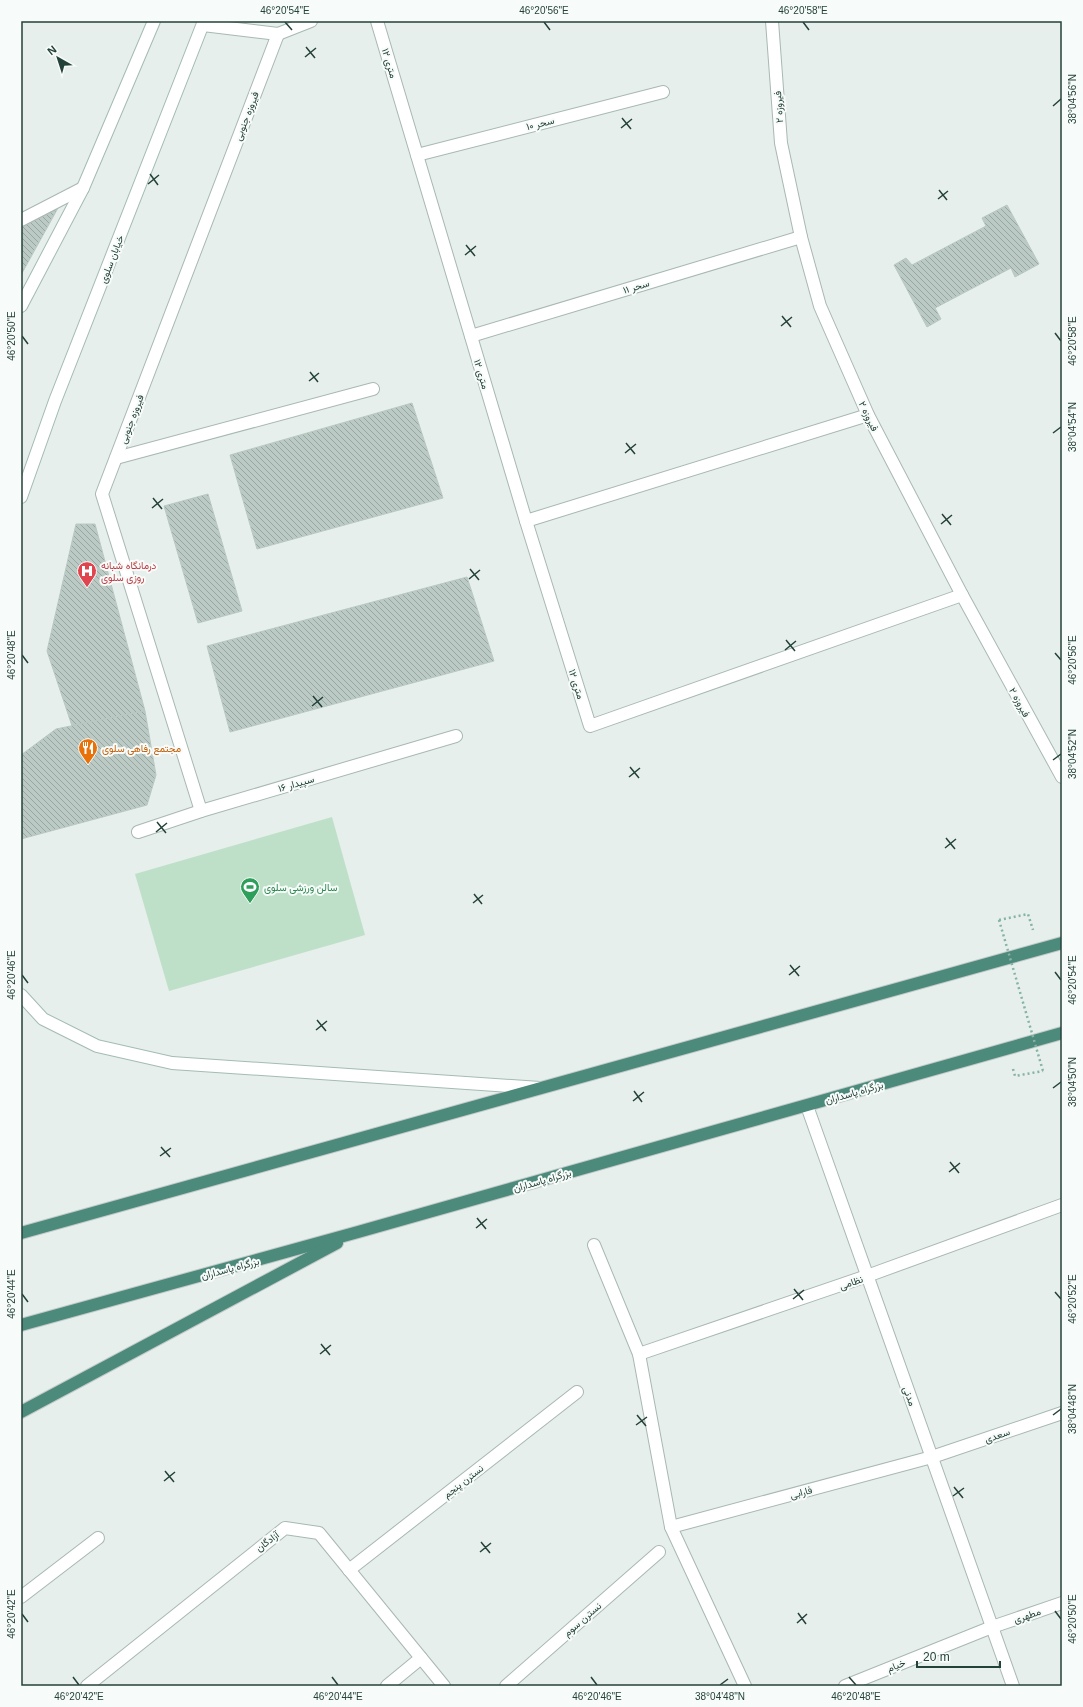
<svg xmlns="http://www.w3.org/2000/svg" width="1083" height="1707" font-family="Arial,Vazirmatn,sans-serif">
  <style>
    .green { fill: #bfe0c8 }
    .building { fill: url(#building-back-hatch); stroke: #b8c9c2 }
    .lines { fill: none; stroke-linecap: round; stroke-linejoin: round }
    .service-casing { stroke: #a8b8b2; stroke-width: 14 }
    .minor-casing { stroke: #a8b8b2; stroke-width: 14 }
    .tertiary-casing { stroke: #a8b8b2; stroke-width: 14 }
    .secondary-casing { stroke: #a4bbb3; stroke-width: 14 }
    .trunk-casing { stroke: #c2cac8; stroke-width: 14 }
    .path { stroke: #86b3a5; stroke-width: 2.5; stroke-dasharray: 2 3; stroke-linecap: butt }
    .service { stroke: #fff; stroke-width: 12 }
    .minor { stroke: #fff; stroke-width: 12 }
    .tertiary { stroke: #fff; stroke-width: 12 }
    .secondary { stroke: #fff; stroke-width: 12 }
    .trunk { stroke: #4c8a7c; stroke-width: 12 }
    .path-bridge { stroke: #86b3a5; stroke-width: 2.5; stroke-dasharray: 2 3; stroke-linecap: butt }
    .ticks { fill: none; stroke: #24423a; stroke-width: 1.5 }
    .labels { text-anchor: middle; stroke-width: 4; stroke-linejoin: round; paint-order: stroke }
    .street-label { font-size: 10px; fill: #24423a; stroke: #f7fbf9 }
    .health-label { font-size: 10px; fill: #be3a42; stroke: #f7fbf9; text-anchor: start }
    .food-label { font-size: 10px; fill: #c56008; stroke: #f7fbf9; text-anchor: start }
    .leisure-label { font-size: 10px; fill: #27864d; stroke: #f7fbf9; text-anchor: start }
    .neatline { fill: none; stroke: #24423a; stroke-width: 1.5 }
    .ticks-label { font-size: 10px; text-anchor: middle; fill: #24423a }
  </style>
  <defs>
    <pattern id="building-back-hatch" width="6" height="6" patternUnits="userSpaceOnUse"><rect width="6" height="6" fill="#bbcac4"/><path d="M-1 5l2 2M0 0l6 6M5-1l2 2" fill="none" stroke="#98a6a0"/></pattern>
  </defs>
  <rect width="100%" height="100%" fill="#e6efeb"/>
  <!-- green -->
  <polygon class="green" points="332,817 365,935 169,991 135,874"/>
  <!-- building -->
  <g class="building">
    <polygon points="1007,205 1039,264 1015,277 1011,268 935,308 941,319 927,327 894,265 906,258 912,265 986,226 982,218"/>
    <polygon points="58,208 21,275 21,226"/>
    <polygon points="412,403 443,498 257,549 230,455"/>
    <polygon points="208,494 242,611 198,623 164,506"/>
    <polygon points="76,524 95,524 145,711 72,726 47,651"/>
    <polygon points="467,577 494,661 230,732 207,646"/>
    <polygon points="145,711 156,775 147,805 21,839 21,755 56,729"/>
  </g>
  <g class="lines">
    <!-- service casing -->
    <g class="service-casing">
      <g id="service">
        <polyline points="417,155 663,92"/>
        <polyline points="21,220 83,188"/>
        <polyline points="471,336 801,237"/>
        <polyline points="526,521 868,415"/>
        <polyline points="349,1570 577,1392"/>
        <polyline points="387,1686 421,1658"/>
        <polyline points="506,1686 659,1552"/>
      </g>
    </g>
    <!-- minor casing -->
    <g class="minor-casing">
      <g id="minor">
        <polyline points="377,21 526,521 590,726 962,595"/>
        <polyline points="203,25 278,34 311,21"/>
        <polyline points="116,458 373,389"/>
        <polyline points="201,811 102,494 278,34"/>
        <polyline points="138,832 201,811 456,736"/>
        <polyline points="807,1106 1013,1686"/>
        <polyline points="594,1245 639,1354 671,1527 745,1686"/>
        <polyline points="639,1354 867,1276 1062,1205"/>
        <polyline points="671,1527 932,1457 1062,1413"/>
        <polyline points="21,1597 98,1538"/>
        <polyline points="87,1686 285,1528 319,1533 444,1686"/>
        <polyline points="845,1686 992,1627 1062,1603"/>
      </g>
    </g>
    <!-- tertiary casing -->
    <g class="tertiary-casing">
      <polyline id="tertiary" points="772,21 781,143 801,237 820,306 868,415 962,595 1062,777"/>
    </g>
    <!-- secondary casing -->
    <g class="secondary-casing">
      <g id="secondary">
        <polyline points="21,306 83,188 154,21"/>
        <polyline points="21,497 55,401 204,21"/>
        <polyline points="21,995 43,1019 97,1046 172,1063 540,1088"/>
      </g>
    </g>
    <!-- trunk casing -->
    <g class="trunk-casing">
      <g id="trunk">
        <polyline points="21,1233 1062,943"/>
        <polyline points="21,1325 358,1232 1062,1033"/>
        <polyline points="21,1412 337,1243"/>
      </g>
    </g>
    <!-- path -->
    <g class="path">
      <polyline points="999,920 1028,914 1033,930"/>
      <polyline points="1013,1069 1015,1076 1043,1071"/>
    </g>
    <!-- service -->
    <use href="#service" class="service"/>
    <!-- minor -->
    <use href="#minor" class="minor"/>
    <!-- tertiary -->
    <use href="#tertiary" class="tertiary"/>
    <!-- secondary -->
    <use href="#secondary" class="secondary"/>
    <!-- trunk -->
    <use href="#trunk" class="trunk"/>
    <!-- path-bridge -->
    <polyline class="path-bridge" points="999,920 1043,1071"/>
  </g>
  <!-- ticks -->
  <path class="ticks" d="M285,22L292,30M544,22L550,30M803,22L809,30M306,47L315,58M305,57L316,48M1053,106L1061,99M622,118L631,129M621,128L632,119M150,174L158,185M148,184L159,175M939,190L947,200M938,199L948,191M466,245L475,256M465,255L476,246M782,316L791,327M781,326L792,317M1055,333L1061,341M22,336L28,344M310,372L318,382M309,381L319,373M1053,433L1061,427M626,443L635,454M625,453L636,444M153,498L162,509M152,508L163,499M942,514L951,525M941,524L952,515M470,569L479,580M469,579L480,570M786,640L795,651M785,650L796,641M1055,653L1061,660M22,655L28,663M313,696L322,707M312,706L323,697M1053,760L1061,754M630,767L639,778M629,777L640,768M157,822L166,833M156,832L167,823M946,838L955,849M945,848L956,839M474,894L482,904M473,903L483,895M790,965L799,976M1055,972L1061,980M22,975L28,983M789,975L800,966M317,1020L326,1031M316,1030L327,1021M1053,1088L1061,1082M634,1091L642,1102M633,1101L644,1092M161,1147L170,1157M160,1156L171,1148M950,1162L959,1173M949,1172L960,1163M477,1218L486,1229M476,1228L487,1219M794,1289L803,1300M1055,1292L1061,1299M22,1294L28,1302M793,1299L804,1290M321,1344L330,1355M320,1354L331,1345M637,1415L646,1426M1053,1415L1061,1409M636,1425L647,1417M165,1471L174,1482M164,1481L175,1472M954,1487L963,1498M953,1496L964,1488M481,1542L490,1553M480,1552L491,1543M1055,1611L1061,1619M798,1613L806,1624M22,1614L28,1622M797,1623L807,1614M73,1677L79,1685M332,1677L338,1685M591,1677L597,1685M849,1677L856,1685M720,1685L728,1679"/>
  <!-- icons -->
  <defs>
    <g id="hospital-pin" transform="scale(1)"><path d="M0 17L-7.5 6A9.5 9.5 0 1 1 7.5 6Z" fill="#e0444e" stroke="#f7fbf9"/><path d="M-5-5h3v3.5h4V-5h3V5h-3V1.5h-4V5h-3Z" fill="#fff"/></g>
    <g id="restaurant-pin" transform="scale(1)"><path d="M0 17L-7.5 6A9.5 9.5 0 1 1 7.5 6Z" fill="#e8710a" stroke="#f7fbf9"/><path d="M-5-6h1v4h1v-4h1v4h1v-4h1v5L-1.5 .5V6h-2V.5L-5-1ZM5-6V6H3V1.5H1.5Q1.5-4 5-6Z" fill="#fff"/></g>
    <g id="stadium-pin" transform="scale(1)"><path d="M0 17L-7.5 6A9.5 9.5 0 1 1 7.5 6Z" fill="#2e9e5b" stroke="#f7fbf9"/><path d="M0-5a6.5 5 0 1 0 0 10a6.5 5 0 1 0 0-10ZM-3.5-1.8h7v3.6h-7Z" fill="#fff"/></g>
  </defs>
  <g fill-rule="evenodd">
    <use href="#hospital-pin" x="87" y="571"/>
    <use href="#restaurant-pin" x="88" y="748"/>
    <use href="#stadium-pin" x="250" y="887"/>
  </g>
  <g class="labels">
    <!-- street labels -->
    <g class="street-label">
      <text transform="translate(390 63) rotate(73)" y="4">۱۲ متری</text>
      <text transform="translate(778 107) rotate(-94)" y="4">فیروزه ٢</text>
      <text transform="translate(246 116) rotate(-69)" y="4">فیروزه جنوبی</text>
      <text transform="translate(540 123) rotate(-14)" y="4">سحر ۱۰</text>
      <text transform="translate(111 259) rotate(-69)" y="4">خیابان سلوی</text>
      <text transform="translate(636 286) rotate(-17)" y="4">سحر ۱۱</text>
      <text transform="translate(482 374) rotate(73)" y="4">۱۲ متری</text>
      <text transform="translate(869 416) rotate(64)" y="4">فیروزه ٢</text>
      <text transform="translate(131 419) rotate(-69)" y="4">فیروزه جنوبی</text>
      <text transform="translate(577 684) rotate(72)" y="4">۱۲ متری</text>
      <text transform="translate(1020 702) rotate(61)" y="4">فیروزه ٢</text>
      <text transform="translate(296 783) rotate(-16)" y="4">سپیدار ۱۶</text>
      <text transform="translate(854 1092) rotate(-16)" y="4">بزرگراه پاسداران</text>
      <text transform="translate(542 1180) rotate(-16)" y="4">بزرگراه پاسداران</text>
      <text transform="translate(230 1268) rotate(-15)" y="4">بزرگراه پاسداران</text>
      <text transform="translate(851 1282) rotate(-19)" y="4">نظامی</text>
      <text transform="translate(910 1396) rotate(70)" y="4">مدنی</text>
      <text transform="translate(997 1435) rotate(-19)" y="4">سعدی</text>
      <text transform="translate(463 1481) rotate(-38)" y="4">نسترن پنجم</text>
      <text transform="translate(801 1492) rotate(-15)" y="4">فارابی</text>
      <text transform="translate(267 1541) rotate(-37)" y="4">آزادگان</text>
      <text transform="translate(1027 1615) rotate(-19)" y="4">مطهری</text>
      <text transform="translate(582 1619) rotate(-41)" y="4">نسترن سوم</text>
      <text transform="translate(896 1665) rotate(-22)" y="4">خیام</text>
    </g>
    <!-- health labels -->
    <g class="health-label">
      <text x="101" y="569">درمانگاه شبانه<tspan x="101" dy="12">روزی سلوی</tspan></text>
    </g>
    <!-- food labels -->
    <g class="food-label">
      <text x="102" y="752">مجتمع رفاهی سلوی</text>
    </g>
    <!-- leisure labels -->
    <g class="leisure-label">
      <text x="264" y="891">سالن ورزشی سلوی</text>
    </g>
  </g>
  <!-- border -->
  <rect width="1083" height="1707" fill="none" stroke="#f7fbf9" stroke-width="44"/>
  <!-- north arrow -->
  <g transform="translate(58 58) rotate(321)" stroke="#f7fbf9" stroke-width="3" paint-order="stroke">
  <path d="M0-3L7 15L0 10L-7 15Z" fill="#24423a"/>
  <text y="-6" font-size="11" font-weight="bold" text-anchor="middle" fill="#24423a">N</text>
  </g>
  <!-- scale -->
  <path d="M917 1661v6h83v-6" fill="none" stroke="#24423a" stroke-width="2"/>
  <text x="923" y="1661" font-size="12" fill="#24423a" stroke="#f7fbf9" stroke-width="3" paint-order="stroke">20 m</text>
  <rect x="22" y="22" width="1039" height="1663" class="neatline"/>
  <g class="ticks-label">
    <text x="285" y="14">46°20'54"E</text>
    <text x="544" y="14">46°20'56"E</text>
    <text x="803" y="14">46°20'58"E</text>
    <text transform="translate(1072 99) rotate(-90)" y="4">38°04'56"N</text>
    <text transform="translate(11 336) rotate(-90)" y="4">46°20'50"E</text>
    <text transform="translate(1072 341) rotate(-90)" y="4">46°20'58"E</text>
    <text transform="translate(1072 427) rotate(-90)" y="4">38°04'54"N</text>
    <text transform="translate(11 655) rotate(-90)" y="4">46°20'48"E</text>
    <text transform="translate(1072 660) rotate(-90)" y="4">46°20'56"E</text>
    <text transform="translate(1072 754) rotate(-90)" y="4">38°04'52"N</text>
    <text transform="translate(11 975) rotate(-90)" y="4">46°20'46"E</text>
    <text transform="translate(1072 980) rotate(-90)" y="4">46°20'54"E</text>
    <text transform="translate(1072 1082) rotate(-90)" y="4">38°04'50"N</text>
    <text transform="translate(11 1294) rotate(-90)" y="4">46°20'44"E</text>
    <text transform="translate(1072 1299) rotate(-90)" y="4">46°20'52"E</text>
    <text transform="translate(1072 1409) rotate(-90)" y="4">38°04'48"N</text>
    <text transform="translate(11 1614) rotate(-90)" y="4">46°20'42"E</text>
    <text transform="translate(1072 1619) rotate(-90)" y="4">46°20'50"E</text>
    <text x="79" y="1700">46°20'42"E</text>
    <text x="338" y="1700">46°20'44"E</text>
    <text x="597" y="1700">46°20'46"E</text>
    <text x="720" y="1700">38°04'48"N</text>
    <text x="856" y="1700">46°20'48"E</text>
  </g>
</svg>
